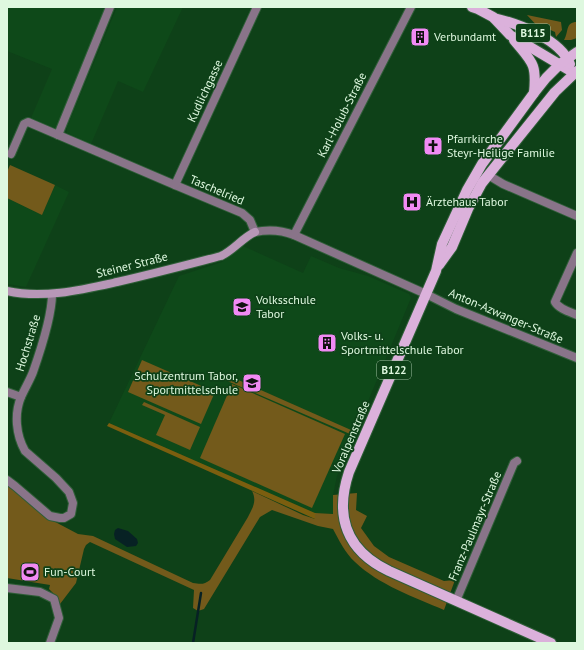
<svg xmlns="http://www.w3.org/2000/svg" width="584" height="650" font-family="'PT Sans',sans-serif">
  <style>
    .built { fill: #0e4919 }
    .green { fill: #735a1b }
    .forest { fill: #7b5e0f }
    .water { fill: #072124 }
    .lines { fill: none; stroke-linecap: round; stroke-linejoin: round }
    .stream { stroke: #072124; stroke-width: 2.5 }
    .street-casing { stroke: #2f5e38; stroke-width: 10 }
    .secondary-casing { stroke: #2f5e38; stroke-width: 10 }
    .primary-casing { stroke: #2f5e38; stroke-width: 12 }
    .street { stroke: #897489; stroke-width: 8 }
    .secondary { stroke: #b797b7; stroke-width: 8 }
    .primary { stroke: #dbb1db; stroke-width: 10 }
    .labels { text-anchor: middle; stroke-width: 3.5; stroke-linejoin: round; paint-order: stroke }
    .shield { fill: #0e4118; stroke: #a0c1a3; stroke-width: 1 }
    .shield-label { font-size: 11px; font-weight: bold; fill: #def8df }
    .poi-label { font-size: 12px; fill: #def8df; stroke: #0e4118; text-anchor: start }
    .street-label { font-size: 12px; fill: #def8df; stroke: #0e4118 }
  </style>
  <rect width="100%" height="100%" fill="#0e4118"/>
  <!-- built -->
  <g class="built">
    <polygon points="7,7 107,7 56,129 31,118 52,69 7,51"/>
    <polygon points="117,7 183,7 143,92 118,81 91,144 67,133 67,127"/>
    <polygon points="55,185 69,192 26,287 7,284 7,198 42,215"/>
    <polygon points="243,246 303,273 311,256 339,268 368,276 409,294 411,298 337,476 333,495 333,514 315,513 109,423 179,276 222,262"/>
  </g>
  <!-- green -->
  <g class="green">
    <polygon points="527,15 561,22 562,30 556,37 555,32 546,28 540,29"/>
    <path d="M577,22V38L571,40H564C569,32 565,22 577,22Z"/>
    <polygon points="10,165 55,185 42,215 7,198 7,172"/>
    <polygon points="142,360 215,392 201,424 128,392"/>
    <polygon points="227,375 351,430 350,434 225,380"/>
    <polygon points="232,384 345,434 312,508 200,458"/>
    <polygon points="144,402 200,427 190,450 156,435 165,415 142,405"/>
    <path d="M7,485L44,516L78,534L93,536L193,583C200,584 204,585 210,580L248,517C253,507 257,501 252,491L303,515L315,519V513L333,514V495L357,493L356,510L367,516L361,528L374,546L389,557L444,581L455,580L444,610C414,597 379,585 355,562C345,553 339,540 333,529L318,526L272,510L260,517L204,609L198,611L193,608L194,590L90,542L86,545L84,549L76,583L60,604L58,598L49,589L50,585L7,578Z"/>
  </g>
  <!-- forest -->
  <polygon class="forest" points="109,423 315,513 315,519 107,426"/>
  <!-- water -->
  <polygon class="water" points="118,528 128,531 137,539 138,543 136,546 127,547 115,539 114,534 115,530"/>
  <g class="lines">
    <!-- stream -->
    <polyline class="stream" points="193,643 201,593"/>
    <!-- street casing -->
    <g class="street-casing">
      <g id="street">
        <polyline points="58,135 110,7"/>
        <path d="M11,154L24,124L28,122L175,185L242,213L250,220L255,232C270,229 281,230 294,235L426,294L456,309L577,358"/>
        <polyline points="488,175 503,184 577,216"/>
        <polyline points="175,185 257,7"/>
        <polyline points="294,235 411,7"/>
        <path d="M577,253L555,302C559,309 570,312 577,315"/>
        <polyline points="7,392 21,397"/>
        <path d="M7,480L15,486L50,516L60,518H64L71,514L73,503L69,492L56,478L25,451C16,435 14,414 21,397C25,388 30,380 33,372C40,352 52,314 52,294"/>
        <polyline points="7,588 40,592 54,599 59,618 50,643"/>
        <polyline points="456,601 514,463 517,461"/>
      </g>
    </g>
    <!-- secondary casing -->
    <g class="secondary-casing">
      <path id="secondary" d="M7,291C43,299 81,290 117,282C152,274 186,265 221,256C234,250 242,238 255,232"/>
    </g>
    <!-- primary casing -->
    <g class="primary-casing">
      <g id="primary">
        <polyline points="472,7 478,9 493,17 510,35 574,73"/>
        <path d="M494,18C519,24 560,39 570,64"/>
        <path d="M514,40C532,62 537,63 534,93"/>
        <polyline points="439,265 452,247 468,209 482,183 555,92 577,71"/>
        <path d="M551,643L389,571C347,551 334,517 349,472L436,271L442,244L467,190L482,164L534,93L546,78L560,64L577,52"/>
      </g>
    </g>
    <!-- street -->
    <use href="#street" class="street"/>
    <!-- secondary -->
    <use href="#secondary" class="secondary"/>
    <!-- primary -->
    <use href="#primary" class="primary"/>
  </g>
  <!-- icons -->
  <defs>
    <g id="building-square" transform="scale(1)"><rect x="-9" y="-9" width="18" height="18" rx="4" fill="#f18af4" stroke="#0e4118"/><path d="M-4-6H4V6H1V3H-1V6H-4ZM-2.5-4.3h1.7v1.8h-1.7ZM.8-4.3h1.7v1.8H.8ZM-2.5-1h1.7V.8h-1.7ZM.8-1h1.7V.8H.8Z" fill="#111"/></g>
    <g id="church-square" transform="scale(1)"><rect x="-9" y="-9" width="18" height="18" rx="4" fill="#f18af4" stroke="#0e4118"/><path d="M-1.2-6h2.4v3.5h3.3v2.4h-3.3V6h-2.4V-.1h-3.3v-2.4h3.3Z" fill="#111"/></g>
    <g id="hospital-square" transform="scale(1)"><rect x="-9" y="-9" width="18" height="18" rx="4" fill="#f18af4" stroke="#0e4118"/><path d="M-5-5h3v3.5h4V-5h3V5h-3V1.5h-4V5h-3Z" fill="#111"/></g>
    <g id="school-square" transform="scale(1)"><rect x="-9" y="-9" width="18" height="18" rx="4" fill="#f18af4" stroke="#0e4118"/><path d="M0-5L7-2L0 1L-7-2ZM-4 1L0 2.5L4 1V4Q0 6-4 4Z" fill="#111"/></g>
    <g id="stadium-square" transform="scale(1)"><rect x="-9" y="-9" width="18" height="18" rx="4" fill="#f18af4" stroke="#0e4118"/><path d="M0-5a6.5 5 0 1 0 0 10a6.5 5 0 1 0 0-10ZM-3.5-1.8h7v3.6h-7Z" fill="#111"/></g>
  </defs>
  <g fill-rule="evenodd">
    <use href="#building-square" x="420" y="37"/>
    <use href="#church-square" x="433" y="146"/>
    <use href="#hospital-square" x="412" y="202"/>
    <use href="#school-square" x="242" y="307"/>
    <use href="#building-square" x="327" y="343"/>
    <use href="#school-square" x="252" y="383"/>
    <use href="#stadium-square" x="30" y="572"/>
  </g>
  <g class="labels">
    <!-- shield labels -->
    <g class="shield">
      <rect x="516" y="24" width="34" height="18" rx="3"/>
      <rect x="377" y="361" width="34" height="18" rx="3"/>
    </g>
    <g class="shield-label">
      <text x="533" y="37">B115</text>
      <text x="394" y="374">B122</text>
    </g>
    <!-- poi labels -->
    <g class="poi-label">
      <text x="434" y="41">Verbundamt</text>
      <text x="447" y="143">Pfarrkirche<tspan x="447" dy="14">Steyr-Heilige Familie</tspan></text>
      <text x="426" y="206">Ärztehaus Tabor</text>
      <text x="256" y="304">Volksschule<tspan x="256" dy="14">Tabor</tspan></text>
      <text x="341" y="340">Volks- u.<tspan x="341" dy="14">Sportmittelschule Tabor</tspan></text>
      <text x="238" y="380" text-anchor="end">Schulzentrum Tabor,<tspan x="238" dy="14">Sportmittelschule</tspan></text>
      <text x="44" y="576">Fun-Court</text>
    </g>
    <!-- street labels -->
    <g class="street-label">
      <text transform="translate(205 91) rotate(-65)" y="4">Kudlichgasse</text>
      <text transform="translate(342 115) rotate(-63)" y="4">Karl-Holub-Straße</text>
      <text transform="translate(217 190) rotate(23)" y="4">Taschelried</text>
      <text transform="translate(132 265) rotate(-14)" y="4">Steiner Straße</text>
      <text transform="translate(506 316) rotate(23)" y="4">Anton-Azwanger-Straße</text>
      <text transform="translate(28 343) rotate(-73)" y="4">Hochstraße</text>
      <text transform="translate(351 437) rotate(-67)" y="4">Voralpenstraße</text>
      <text transform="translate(475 526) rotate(-67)" y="4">Franz-Paulmayr-Straße</text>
    </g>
  </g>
  <!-- border -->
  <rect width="584" height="650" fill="none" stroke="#def8df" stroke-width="16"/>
</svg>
